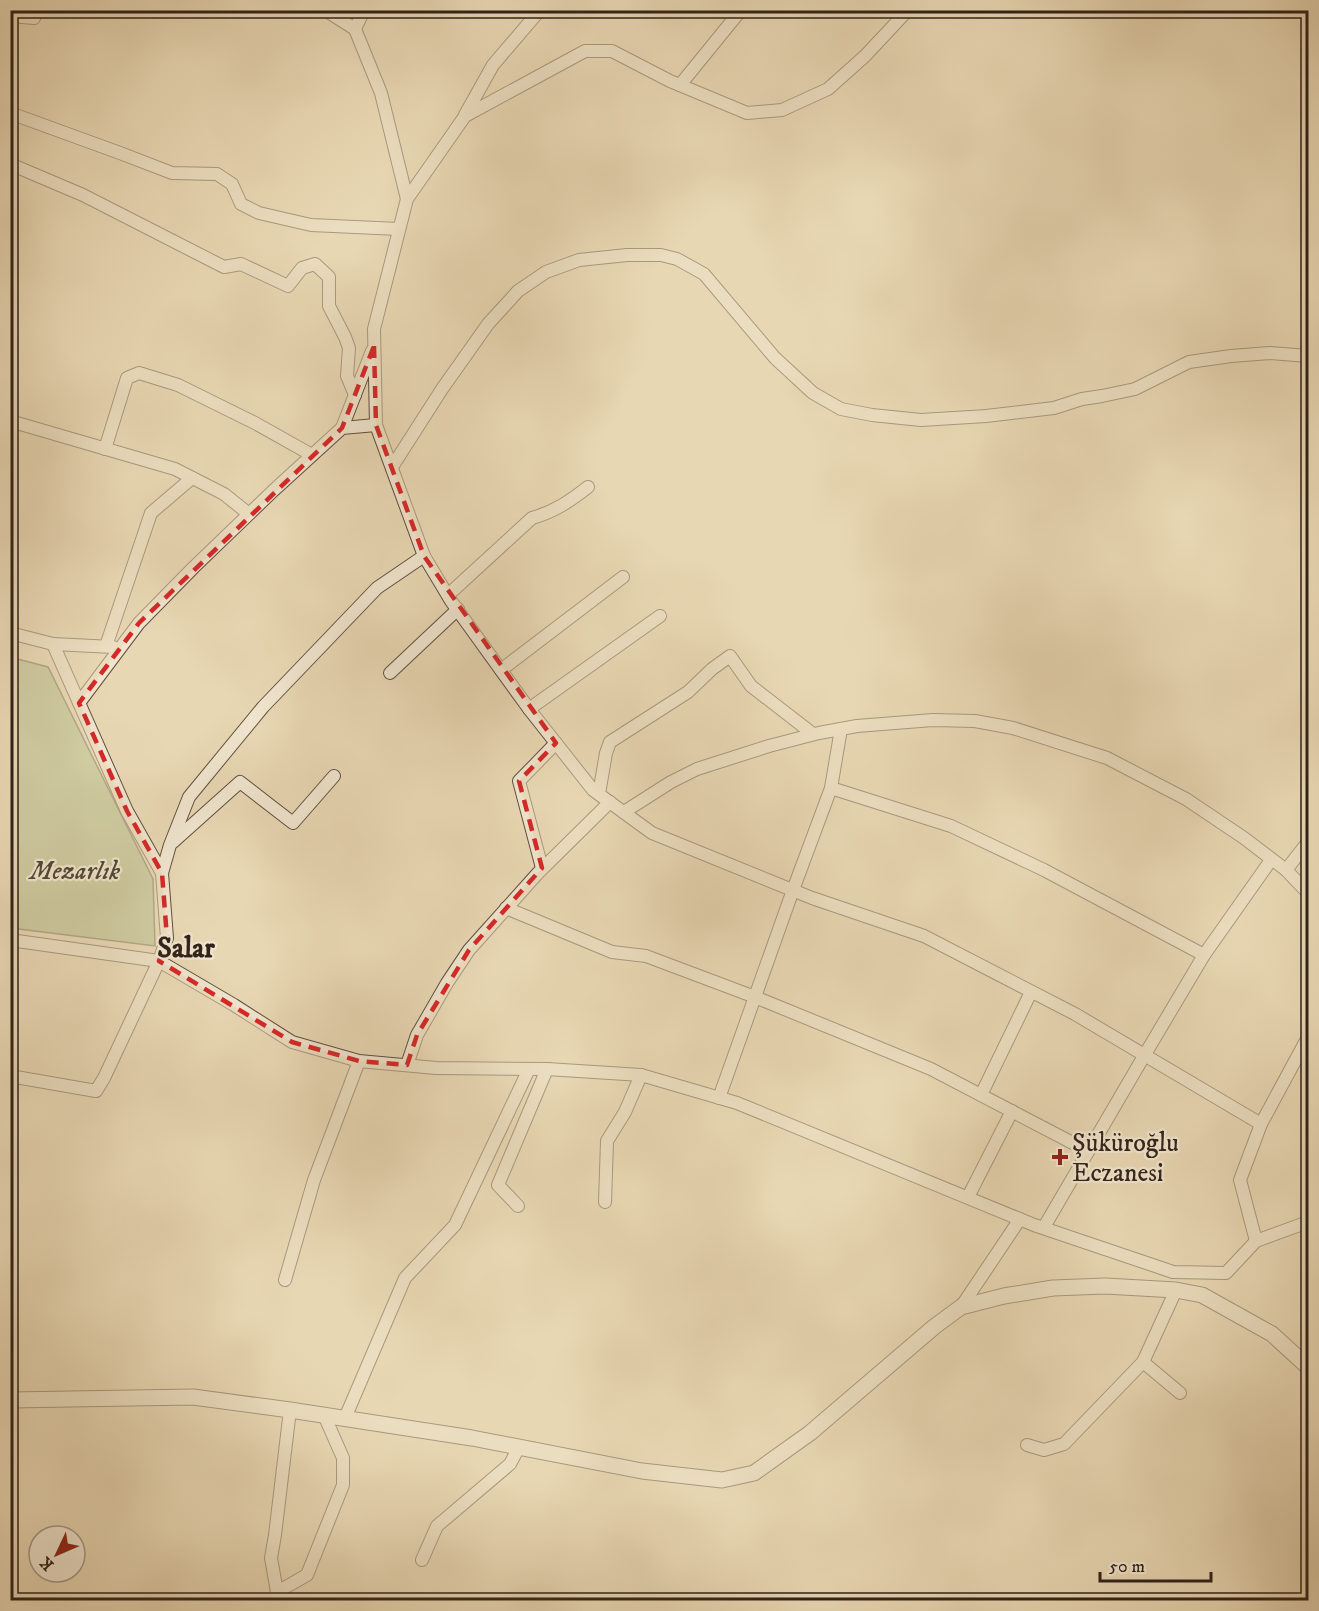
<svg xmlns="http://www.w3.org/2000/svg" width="1319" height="1611" font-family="'IM FELL DW Pica',serif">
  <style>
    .green { fill: #b3bf8f; stroke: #727054; stroke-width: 1.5 }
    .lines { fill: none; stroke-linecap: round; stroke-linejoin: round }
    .minor-casing { stroke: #5f4f40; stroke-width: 14 }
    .tertiary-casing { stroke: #5f4f40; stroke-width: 17 }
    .minor { stroke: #f0e5ce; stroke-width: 12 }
    .tertiary { stroke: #f0e5ce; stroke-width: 15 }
    .marked { fill: none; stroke: #d62828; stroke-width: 4.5; stroke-dasharray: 12 8; stroke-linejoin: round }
    .poi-dot { fill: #8f2418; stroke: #f0e5ce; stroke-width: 2 }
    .labels { text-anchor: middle; stroke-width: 4.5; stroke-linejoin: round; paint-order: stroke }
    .park-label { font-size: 26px; font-style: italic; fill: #524937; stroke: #f0e5ce }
    .poi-label { font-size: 26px; fill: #31221a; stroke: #f0e5ce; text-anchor: start }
    .quarter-label { font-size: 28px; font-weight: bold; fill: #31221a; stroke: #f0e5ce }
  </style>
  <rect width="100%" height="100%" fill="#e8d7b3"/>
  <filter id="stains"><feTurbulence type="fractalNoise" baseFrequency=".00333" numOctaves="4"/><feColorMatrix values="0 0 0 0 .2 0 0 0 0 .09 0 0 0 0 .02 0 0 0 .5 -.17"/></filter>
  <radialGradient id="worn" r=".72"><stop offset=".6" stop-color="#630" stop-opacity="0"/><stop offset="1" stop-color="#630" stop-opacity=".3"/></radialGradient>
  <!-- green -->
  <polygon class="green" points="10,657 48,667 153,879 155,946 11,928"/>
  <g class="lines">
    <!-- minor casing -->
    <g class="minor-casing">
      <g id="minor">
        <polyline points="325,10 355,29 381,93 407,199"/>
        <polyline points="908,10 865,56 828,89 782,110 747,113 670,81 612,51 585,51 465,116 407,199 374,329 376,425 424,556 451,601 529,709 593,790 652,833 812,898 924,936 1075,1014 1261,1124"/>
        <polyline points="10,16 34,18 36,10"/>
        <polyline points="355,29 364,10"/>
        <polyline points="680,85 741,10"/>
        <polyline points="10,113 120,153 172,173 217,174 232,184 241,204 259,213 311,225 399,229"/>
        <polyline points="465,115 493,65 540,10"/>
        <polyline points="10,164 83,195 224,267 241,264 288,286 302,268 315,264 329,277 329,306 345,337 349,348 347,376 355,395"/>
        <polyline points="10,421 175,469 224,494 249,514"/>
        <polyline points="342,428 372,351"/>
        <polyline points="105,449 127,378 139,373 178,385 255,423 312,455"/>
        <polyline points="392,467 442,389 488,324 518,291 546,272 579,260 627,255 661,255 677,259 704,274 775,358 813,393 841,409 872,415 921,420 986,416 1054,408 1082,399 1102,396 1135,389 1189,362 1231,356 1270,353 1308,356"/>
        <path d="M448,595L532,518C554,512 570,501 588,487"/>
        <polyline points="10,633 53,644 127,811 162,873 167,938 159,961 104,1078 96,1091 10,1076"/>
        <polyline points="53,644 113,647"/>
        <polyline points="106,646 151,513 192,478"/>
        <polyline points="501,670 623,577"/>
        <polyline points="390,673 458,609"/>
        <polyline points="79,703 139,623 193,568 274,490 342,428 376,425"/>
        <polyline points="529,709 660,616"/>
        <polyline points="831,788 951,826 1044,870 1204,955"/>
        <polyline points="599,794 606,753 610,742 688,692 712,669 730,656 751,686 813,734"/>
        <polyline points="624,812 671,782 697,769 769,746 819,733 857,726 933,720 975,721 1013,728 1107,758 1186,799 1244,838 1286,870 1308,893"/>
        <polyline points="173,842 240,782 293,823 334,776"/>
        <polyline points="542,868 519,781 556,743"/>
        <polyline points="1286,870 1308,842"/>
        <polyline points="162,873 170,845 189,797 263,707 377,588 424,556"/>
        <polyline points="506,908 612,952 646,956 755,997 931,1069 1088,1151"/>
        <polyline points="10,940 159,961 234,1005 292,1042 359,1061 436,1068 547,1069 641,1075 737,1103 1034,1225 1173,1272 1226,1273 1256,1241 1308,1222"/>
        <polyline points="407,1065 417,1035 447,983 469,950 538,873 610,802"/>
        <polyline points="981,1095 1031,992"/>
        <polyline points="719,1098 793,890 831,788 841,729"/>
        <polyline points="968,1197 1012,1111"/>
        <polyline points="605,1202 607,1141 625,1112 641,1075"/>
        <polyline points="518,1206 498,1185 547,1069"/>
        <polyline points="1044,1227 1144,1056 1204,955 1271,860"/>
        <polyline points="1256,1241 1240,1180 1261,1124 1308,1037"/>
        <polyline points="285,1280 314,1180 359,1061"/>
        <polyline points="961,1307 1020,1219"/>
        <polyline points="1143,1362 1180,1393"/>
        <polyline points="345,1418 405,1278 455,1225 529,1069"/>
        <polyline points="1027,1445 1044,1450 1064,1444 1143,1362 1176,1290"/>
        <polyline points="422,1560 437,1526 510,1464 519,1447"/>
        <polyline points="277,1592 307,1575 343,1485 343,1458 324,1415"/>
        <polyline points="273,1600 277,1592 271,1558 275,1535 290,1410"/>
      </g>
    </g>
    <!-- tertiary casing -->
    <g class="tertiary-casing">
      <polyline id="tertiary" points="10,1400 193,1397 290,1410 472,1438 642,1471 722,1480 754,1473 810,1433 934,1327 961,1307 1004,1296 1053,1288 1105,1286 1176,1290 1202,1295 1272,1334 1308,1367"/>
    </g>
    <!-- minor -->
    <use href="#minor" class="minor"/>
    <!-- tertiary -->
    <use href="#tertiary" class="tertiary"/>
  </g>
  <!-- marked area -->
  <path d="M0 0H1319V1611H0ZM374,346L376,425L424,556L556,743L519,781L542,868L469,950L417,1035L407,1065L359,1061L292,1042L159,961L167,938L162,873L127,811L79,703L139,623L342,428Z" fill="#e8d7b3" fill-opacity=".55" fill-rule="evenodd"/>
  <path class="marked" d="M374,346L376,425L424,556L556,743L519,781L542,868L469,950L417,1035L407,1065L359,1061L292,1042L159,961L167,938L162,873L127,811L79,703L139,623L342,428Z"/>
  <!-- markers -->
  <path class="poi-dot" d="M1057 1148h6v6h6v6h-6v6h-6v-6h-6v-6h6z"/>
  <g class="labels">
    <!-- park labels -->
    <g class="park-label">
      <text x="75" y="879">Mezarlık</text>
    </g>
    <!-- poi labels -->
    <g class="poi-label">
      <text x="1072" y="1151">Şüküroğlu<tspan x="1072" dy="30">Eczanesi</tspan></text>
    </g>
    <!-- quarter labels -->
    <g class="quarter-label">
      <text x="186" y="957">Salar</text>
    </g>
  </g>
  <!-- margin -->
  <rect width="1319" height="1611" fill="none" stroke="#e8d7b3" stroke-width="36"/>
  <rect x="12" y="12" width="1295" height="1587" fill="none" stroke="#31221a" stroke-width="3"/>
  <rect x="18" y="18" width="1283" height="1575" fill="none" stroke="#31221a" stroke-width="1.5"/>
  <!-- north arrow -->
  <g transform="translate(57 1554) rotate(226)"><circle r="28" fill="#f0e5ce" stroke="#a49786" stroke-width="1.5"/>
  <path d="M0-4.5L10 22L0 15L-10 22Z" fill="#8f2418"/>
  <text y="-9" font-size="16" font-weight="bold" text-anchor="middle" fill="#31221a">K</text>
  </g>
  <!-- scale -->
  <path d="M1100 1572v9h111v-9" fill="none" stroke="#31221a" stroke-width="3"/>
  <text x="1109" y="1572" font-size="18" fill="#31221a" stroke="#f0e5ce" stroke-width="4.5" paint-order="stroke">50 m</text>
  <rect width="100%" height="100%" filter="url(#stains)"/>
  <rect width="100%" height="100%" fill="url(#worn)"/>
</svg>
